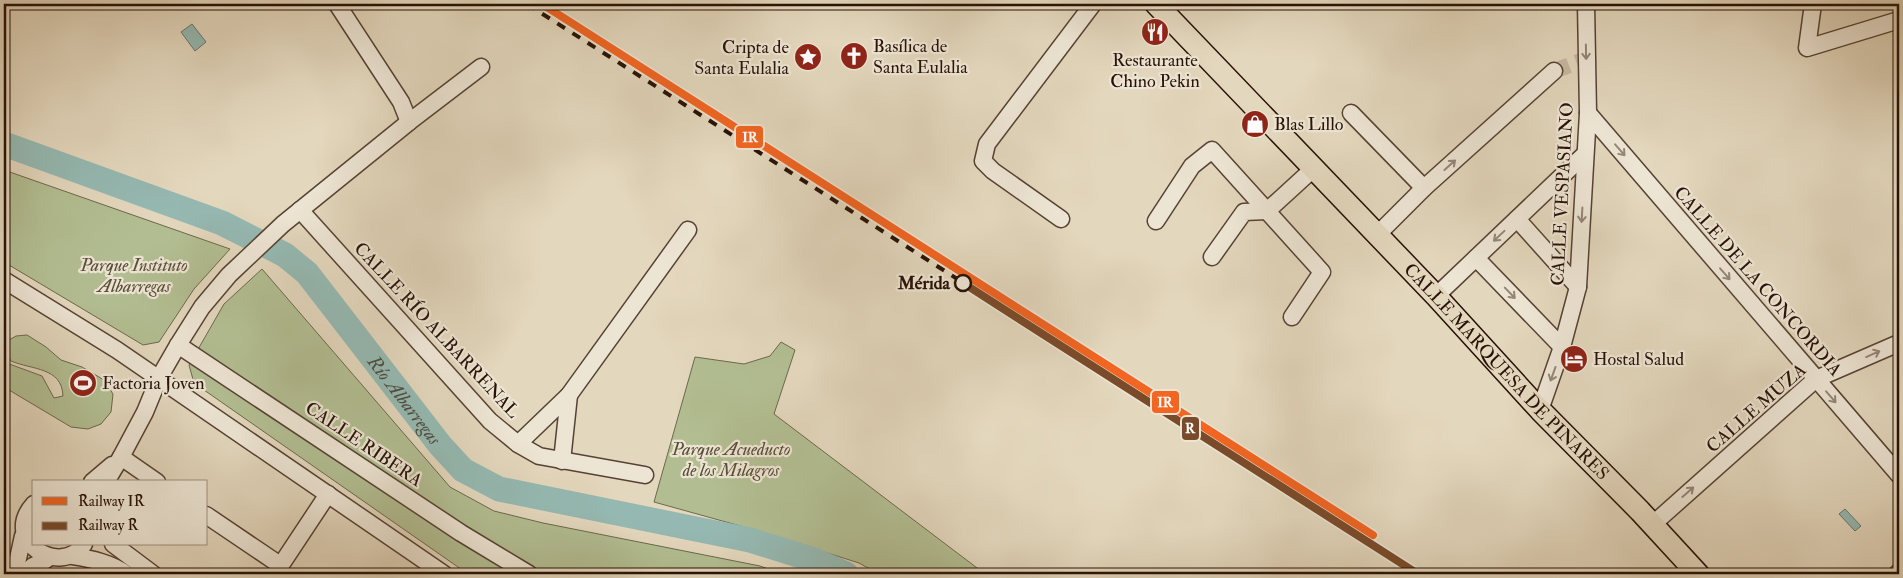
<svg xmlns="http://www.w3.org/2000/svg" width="1903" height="578" font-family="'IM FELL Double Pica',serif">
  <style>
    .green { fill: #b2be92; stroke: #6c684c }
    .water { fill: #95b9b2; stroke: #69766d }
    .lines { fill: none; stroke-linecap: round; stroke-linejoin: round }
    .river { stroke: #95b9b2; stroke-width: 25 }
    .minor-tunnel { stroke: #c7b9a2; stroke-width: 16; stroke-dasharray: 16 8; stroke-linecap: butt }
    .minor-casing { stroke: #564234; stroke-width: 19 }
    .major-casing { stroke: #271106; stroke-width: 24 }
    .minor { stroke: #ede5d4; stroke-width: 16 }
    .major { stroke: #e3d7bd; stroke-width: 21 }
    .rail { stroke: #271106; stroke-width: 4; stroke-dasharray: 9 9; stroke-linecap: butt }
    .rail-1-casing { stroke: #ede5d4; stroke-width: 11 }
    .rail-2-casing { stroke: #ede5d4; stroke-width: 11 }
    .rail-1 { stroke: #f26522; stroke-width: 8 }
    .rail-2 { stroke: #7a4b2a; stroke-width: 8 }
    .oneway { stroke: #948677 }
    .stop-dot { fill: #ede5d4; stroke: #271106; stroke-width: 2.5 }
    .labels { text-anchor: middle; stroke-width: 4.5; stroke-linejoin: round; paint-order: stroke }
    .poi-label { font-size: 18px; fill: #271106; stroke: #ede5d4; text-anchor: start }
    .street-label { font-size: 18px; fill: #271106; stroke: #ede5d4 }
    .park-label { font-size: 18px; font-style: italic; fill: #584e37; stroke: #ede5d4 }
    .stop-label { font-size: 18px; font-weight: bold; fill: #271106; stroke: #ede5d4; text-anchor: end }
    .water-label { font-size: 19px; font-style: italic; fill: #4e4c42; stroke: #ede5d4 }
    .line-badge { stroke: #ede5d4; stroke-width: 2 }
    .badge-label { font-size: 14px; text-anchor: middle; font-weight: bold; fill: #fff }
  </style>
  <rect width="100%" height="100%" fill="#e3d7bd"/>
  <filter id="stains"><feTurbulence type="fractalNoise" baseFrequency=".004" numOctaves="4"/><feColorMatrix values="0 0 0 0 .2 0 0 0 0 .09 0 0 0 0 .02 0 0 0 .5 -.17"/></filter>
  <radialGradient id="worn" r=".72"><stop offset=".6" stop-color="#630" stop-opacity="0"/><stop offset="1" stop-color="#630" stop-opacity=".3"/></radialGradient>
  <!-- green -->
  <g class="green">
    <polygon points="4,170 230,249 194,289 159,342 143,345 4,262"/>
    <polygon points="262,269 450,487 494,511 543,523 760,566 782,574 468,574 194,383 189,365 224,304"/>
    <path d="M27,335L46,347L61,360L82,367L104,380L113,394L111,412L101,424L88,429L71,427L4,387V362L42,376L54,398L63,396C62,367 32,370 11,361L6,352L9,340L16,336Z"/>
    <polygon points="781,342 795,350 774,414 985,574 879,574 859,563 762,532 654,502 695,357 744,364 770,356"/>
  </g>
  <!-- water -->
  <g class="water">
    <polygon points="192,24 206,42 195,51 181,32"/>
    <polygon points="1845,509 1861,526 1855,531 1839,514"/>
  </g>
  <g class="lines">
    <!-- river -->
    <path class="river" id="s1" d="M4,144L222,223L285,255L307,273L440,445L463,470L499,489L750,540L814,560L846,574"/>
    <!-- minor-tunnel -->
    <polyline class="minor-tunnel" points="1554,71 1586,59"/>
    <!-- minor casing -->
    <g class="minor-casing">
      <g id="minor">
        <polyline points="337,4 401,102 409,122"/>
        <polyline points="1813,4 1807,48 1899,20"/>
        <polyline points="1351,113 1424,188"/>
        <polyline points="1588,113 1899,475"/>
        <polyline points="300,210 490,421 518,444 539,456 645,475"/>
        <polyline points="1061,219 993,171 983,161 987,144 1093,4"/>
        <polyline points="1517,219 1578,287"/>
        <polyline points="1156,221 1192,166 1212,150 1322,272 1292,317"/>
        <polyline points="1377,235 1424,188 1554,71"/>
        <polyline points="1212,257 1244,212 1267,211 1313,169"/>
        <polyline points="1476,258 1562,347"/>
        <polyline points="4,280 117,350 444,574"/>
        <polyline points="1436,296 1585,154"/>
        <polyline points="178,345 461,533 529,574"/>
        <polyline points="1540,410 1562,347 1578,287 1588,113 1586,4"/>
        <polyline points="518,444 569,395 688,230"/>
        <polyline points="121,457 157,482"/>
        <polyline points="562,461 569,395"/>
        <polyline points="92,482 112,465"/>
        <polyline points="106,482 121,457 145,412 159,378 178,345 202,307 229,275 283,224 409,122 481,67"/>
        <path d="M34,504C0,541 61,578 84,544"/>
        <polyline points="206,515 280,565"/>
        <polyline points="1652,525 1816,379 1899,343"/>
        <polyline points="113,544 153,574"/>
        <path d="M73,556C92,559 111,563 126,574"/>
        <polyline points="8,574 17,563 23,536"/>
        <polyline points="24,574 33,566 46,560"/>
        <polyline points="275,574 328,494"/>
        <polyline points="1897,574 1899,572"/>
      </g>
    </g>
    <!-- major casing -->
    <g class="major-casing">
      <g id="major">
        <path id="s2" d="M1156,4L1436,296L1540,410L1640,511L1698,574"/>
      </g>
    </g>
    <!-- minor -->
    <use href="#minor" class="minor"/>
    <!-- major -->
    <use href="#major" class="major"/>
    <!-- rail -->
    <polyline class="rail" points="527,4 1419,574"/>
    <!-- rail-1 casing -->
    <g class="rail-1-casing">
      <polyline id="rail-1" points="542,4 1373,535"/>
    </g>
    <!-- rail-2 casing -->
    <g class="rail-2-casing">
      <polyline id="rail-2" points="963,283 1418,574"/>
    </g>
    <!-- rail-1 -->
    <use href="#rail-1" class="rail-1"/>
    <!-- rail-2 -->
    <use href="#rail-2" class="rail-2"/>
  </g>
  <!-- one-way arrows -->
  <defs><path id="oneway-shaft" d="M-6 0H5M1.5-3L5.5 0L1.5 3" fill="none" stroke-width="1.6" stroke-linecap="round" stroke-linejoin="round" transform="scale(1.25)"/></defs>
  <g class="oneway">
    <use href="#oneway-shaft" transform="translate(1586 52) rotate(89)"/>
    <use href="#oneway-shaft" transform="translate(1620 150) rotate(49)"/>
    <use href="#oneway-shaft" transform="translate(1450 165) rotate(-42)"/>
    <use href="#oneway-shaft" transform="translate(1582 215) rotate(93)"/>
    <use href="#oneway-shaft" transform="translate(1499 236) rotate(137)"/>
    <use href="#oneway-shaft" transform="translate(1725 274) rotate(49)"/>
    <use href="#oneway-shaft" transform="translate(1510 293) rotate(46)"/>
    <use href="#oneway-shaft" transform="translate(1873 354) rotate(-24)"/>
    <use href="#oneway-shaft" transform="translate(1553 374) rotate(110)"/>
    <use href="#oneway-shaft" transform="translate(1831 397) rotate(49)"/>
    <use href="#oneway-shaft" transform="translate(1688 492) rotate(-41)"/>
  </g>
  <!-- icons -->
  <defs>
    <g id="restaurant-disc" transform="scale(1.4375)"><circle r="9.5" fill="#8f2418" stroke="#ede5d4"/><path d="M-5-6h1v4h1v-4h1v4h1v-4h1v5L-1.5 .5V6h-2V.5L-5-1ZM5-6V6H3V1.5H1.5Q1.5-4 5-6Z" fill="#fff"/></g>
    <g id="church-disc" transform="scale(1.4375)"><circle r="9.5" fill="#8f2418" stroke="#ede5d4"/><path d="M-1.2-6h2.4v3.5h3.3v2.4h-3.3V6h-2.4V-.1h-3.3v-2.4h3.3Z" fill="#fff"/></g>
    <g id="sight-disc" transform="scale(1.4375)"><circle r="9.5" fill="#8f2418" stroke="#ede5d4"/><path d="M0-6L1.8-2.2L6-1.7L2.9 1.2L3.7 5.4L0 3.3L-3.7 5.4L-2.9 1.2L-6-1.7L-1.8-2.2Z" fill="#fff"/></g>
    <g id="shop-disc" transform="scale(1.4375)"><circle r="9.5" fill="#8f2418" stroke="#ede5d4"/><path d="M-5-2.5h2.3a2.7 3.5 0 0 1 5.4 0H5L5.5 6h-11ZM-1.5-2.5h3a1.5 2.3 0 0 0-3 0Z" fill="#fff"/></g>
    <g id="hotel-disc" transform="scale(1.4375)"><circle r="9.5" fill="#8f2418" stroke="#ede5d4"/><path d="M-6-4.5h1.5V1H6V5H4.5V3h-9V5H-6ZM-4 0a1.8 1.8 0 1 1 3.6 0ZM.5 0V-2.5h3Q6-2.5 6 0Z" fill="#fff"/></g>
    <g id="stadium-disc" transform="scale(1.4375)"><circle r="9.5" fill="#8f2418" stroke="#ede5d4"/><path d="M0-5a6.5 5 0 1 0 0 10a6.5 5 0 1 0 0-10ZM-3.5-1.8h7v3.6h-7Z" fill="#fff"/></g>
  </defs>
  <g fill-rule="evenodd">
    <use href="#restaurant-disc" x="1155" y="32"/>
    <use href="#church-disc" x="854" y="56"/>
    <use href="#sight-disc" x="808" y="57"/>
    <use href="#shop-disc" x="1255" y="124"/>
    <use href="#hotel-disc" x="1574" y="359"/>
    <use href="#stadium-disc" x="83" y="383"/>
  </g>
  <!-- markers -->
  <circle class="stop-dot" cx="963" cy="283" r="8"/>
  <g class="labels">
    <!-- poi labels -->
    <g class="poi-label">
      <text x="873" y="52">Basílica de<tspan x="873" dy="21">Santa Eulalia</tspan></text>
      <text x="789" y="53" text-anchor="end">Cripta de<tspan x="789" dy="21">Santa Eulalia</tspan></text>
      <text x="1155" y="66" text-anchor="middle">Restaurante<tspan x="1155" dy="21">Chino Pekin</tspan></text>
      <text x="1274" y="130">Blas Lillo</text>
      <text x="1593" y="365">Hostal Salud</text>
      <text x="102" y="389">Factoria Joven</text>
    </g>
    <!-- street labels -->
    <g class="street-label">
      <text transform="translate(1562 194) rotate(-87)" y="6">CALLE VESPASIANO</text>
      <text transform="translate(1758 281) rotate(49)" y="6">CALLE DE LA CONCORDIA</text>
      <text transform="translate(437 330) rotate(47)" y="6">CALLE RÍO ALBARRENAL</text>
      <text dy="6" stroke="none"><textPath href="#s2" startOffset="508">CALLE MARQUESA DE PINARES</textPath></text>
      <text transform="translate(1756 408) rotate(-41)" y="6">CALLE MUZA</text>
      <text transform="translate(364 444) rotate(34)" y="6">CALLE RIBERA</text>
    </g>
    <!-- park labels -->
    <g class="park-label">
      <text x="134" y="271">Parque Instituto<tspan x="134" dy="21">Albarregas</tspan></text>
      <text x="731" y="455">Parque Acueducto<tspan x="731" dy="21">de los Milagros</tspan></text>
    </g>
    <!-- stop labels -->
    <g class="stop-label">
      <text x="950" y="289">Mérida</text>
    </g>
    <!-- water labels -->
    <g class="water-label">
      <text dy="7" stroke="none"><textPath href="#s1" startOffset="491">Río Albarregas</textPath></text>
    </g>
  </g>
  <g class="line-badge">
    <rect x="735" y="125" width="29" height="24" rx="5" fill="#f26522"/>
    <rect x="1151" y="390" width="29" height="24" rx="5" fill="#f26522"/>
    <rect x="1181" y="416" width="19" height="25" rx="5" fill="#7a4b2a"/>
  </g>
  <g class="badge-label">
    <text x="750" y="142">IR</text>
    <text x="1165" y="407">IR</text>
    <text x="1190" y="433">R</text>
  </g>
  <!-- margin -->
  <rect width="1903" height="578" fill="none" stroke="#e3d7bd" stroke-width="20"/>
  <rect x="5" y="5" width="1893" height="568" fill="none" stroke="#271106" stroke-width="2.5"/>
  <rect x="10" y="10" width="1883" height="558" fill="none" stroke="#271106"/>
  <!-- legend -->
  <rect x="32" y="480" width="175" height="65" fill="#ede5d4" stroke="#9e9082"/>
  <rect x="42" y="497" width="25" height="8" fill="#f26522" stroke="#9e9082"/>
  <text x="78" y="506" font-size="15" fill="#271106">Railway IR</text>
  <rect x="42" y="522" width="25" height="8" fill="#7a4b2a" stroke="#9e9082"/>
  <text x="78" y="530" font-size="15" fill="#271106">Railway R</text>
  <rect width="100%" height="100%" filter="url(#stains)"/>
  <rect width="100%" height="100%" fill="url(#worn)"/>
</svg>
